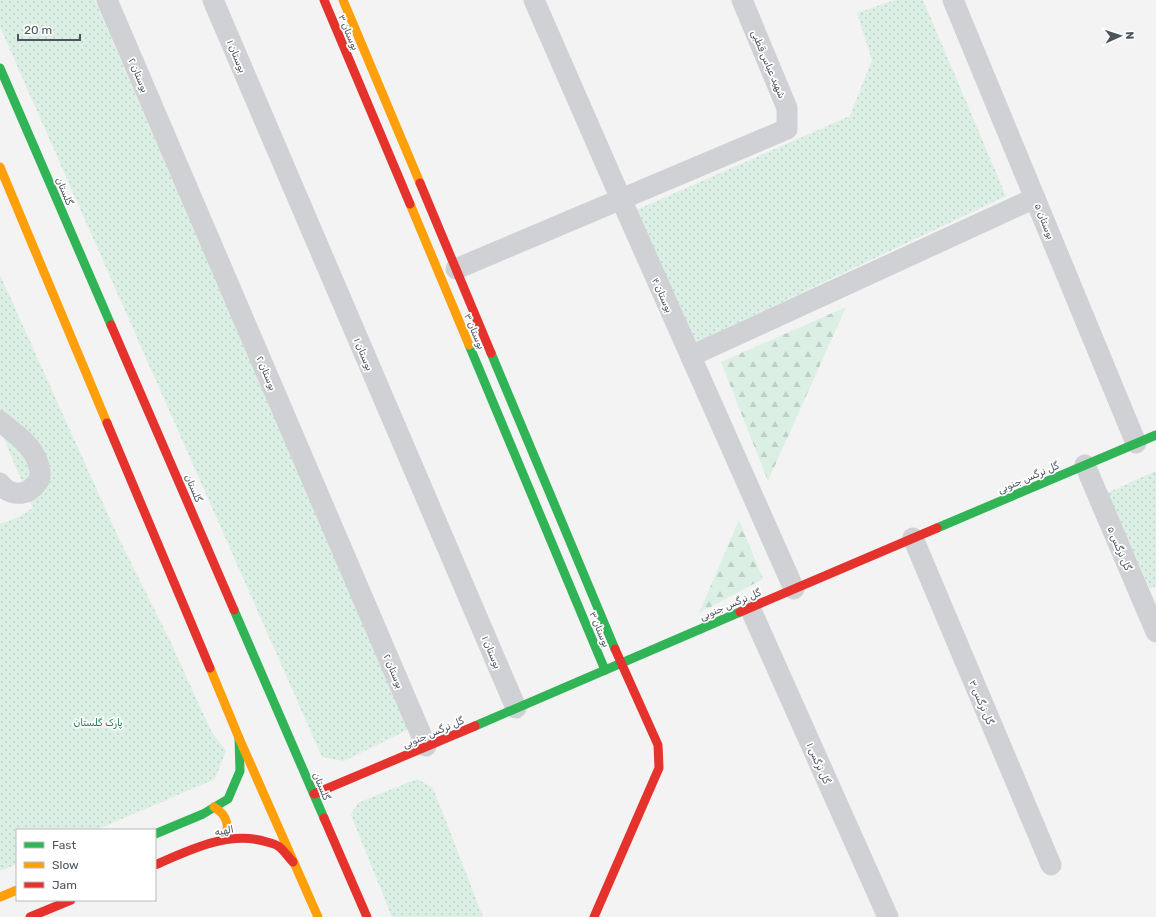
<svg xmlns="http://www.w3.org/2000/svg" width="1156" height="917" font-family="Rubik,'Noto Naskh Arabic',sans-serif">
  <style>
    .grass { fill: url(#grass-dots) }
    .forest { fill: url(#forest-firs) }
    .lines { fill: none; stroke-linecap: round; stroke-linejoin: round }
    .street { stroke: #cfd1d4; stroke-width: 21 }
    .fast { stroke: #30b455; stroke-width: 9 }
    .slow { stroke: #ff9f0a; stroke-width: 9 }
    .jam { stroke: #e5322d; stroke-width: 9 }
    .labels { text-anchor: middle; stroke-width: 3.5; stroke-linejoin: round; paint-order: stroke }
    .street-label { font-size: 10px; fill: #4c545e; stroke: #fff }
    .park-label { font-size: 10px; fill: #237953; stroke: #fff }
  </style>
  <defs>
    <pattern id="grass-dots" width="8" height="8" patternUnits="userSpaceOnUse"><rect width="8" height="8" fill="#dbefe4"/><path d="M2 2h.1M6 6h.1" fill="none" stroke="#becfc6" stroke-width="1.8" stroke-linecap="round"/></pattern>
    <pattern id="forest-firs" width="22" height="20" patternUnits="userSpaceOnUse"><rect width="22" height="20" fill="#dbefe4"/><path d="M5 1l3.5 6h-7zM16 11l3.5 6h-7z" fill="#becfc6"/></pattern>
  </defs>
  <rect width="100%" height="100%" fill="#f3f3f3"/>
  <!-- grass -->
  <g class="grass">
    <polygon points="0,0 95,0 409,729 344,761 322,757 0,27"/>
    <polygon points="895,0 923,0 1006,196 689,346 634,211 850,116 872,60 857,13"/>
    <polygon points="0,275 120,541 171,643 211,731 226,751 215,779 96,830 17,830 17,864 0,871 0,524 19,517 33,508 0,429"/>
    <polygon points="1156,471 1156,586 1150,589 1107,493"/>
    <polygon points="417,779 433,788 483,917 392,917 351,815 358,803"/>
  </g>
  <!-- forest -->
  <g class="forest">
    <polygon points="846,307 768,481 721,362"/>
    <polygon points="739,520 763,579 699,613"/>
  </g>
  <g class="lines">
    <!-- street -->
    <g class="street">
      <polyline points="107,0 426,746"/>
      <polyline points="213,0 516,708"/>
      <polyline points="534,0 621,199 794,589"/>
      <polyline points="953,0 1136,443"/>
      <polyline points="456,269 787,129 787,108 742,0"/>
      <polyline points="691,356 1035,198"/>
      <path d="M0,421C12,432 30,443 36,458C38,463 41,471 40,476C40,479 38,482 36,484C26,497 9,496 0,483"/>
      <polyline points="1085,465 1156,632"/>
      <polyline points="913,538 1051,865"/>
      <polyline points="750,608 888,917"/>
    </g>
    <!-- fast -->
    <g class="fast">
      <polyline points="0,68 111,325"/>
      <polyline points="469,345 605,670"/>
      <polyline points="491,353 615,649"/>
      <polyline points="937,528 1156,435"/>
      <polyline points="234,610 324,818"/>
      <polyline points="475,726 740,612"/>
      <polyline points="155,834 203,814 228,799 240,771 239,738"/>
    </g>
    <!-- slow -->
    <g class="slow">
      <polyline points="343,0 420,183"/>
      <polyline points="0,167 107,423"/>
      <polyline points="410,204 469,345"/>
      <polyline points="210,668 239,738 318,917"/>
      <path d="M214,807C227,815 230,825 225,839"/>
      <polyline points="0,897 17,890"/>
    </g>
    <!-- jam -->
    <g class="jam">
      <polyline points="324,0 410,204"/>
      <polyline points="420,183 491,353"/>
      <polyline points="111,325 234,610"/>
      <polyline points="107,423 210,668"/>
      <polyline points="740,612 937,528"/>
      <polyline points="314,794 475,726"/>
      <polyline points="324,818 367,917"/>
      <path d="M155,865C189,850 229,830 267,842C271,843 275,844 278,846C284,850 288,857 293,862"/>
      <polyline points="30,917 71,900"/>
      <polyline points="594,917 659,768 658,745 615,649"/>
    </g>
  </g>
  <g class="labels">
    <!-- street labels -->
    <g class="street-label">
      <text transform="translate(349 32) rotate(67)" y="4">بوستان ۳</text>
      <text transform="translate(237 56) rotate(67)" y="4">بوستان ۱</text>
      <text transform="translate(769 64) rotate(67)" y="4">شهید عباس قطبی</text>
      <text transform="translate(139 75) rotate(67)" y="4">بوستان ۲</text>
      <text transform="translate(65 191) rotate(67)" y="4">گلستان</text>
      <text transform="translate(1045 221) rotate(68)" y="4">بوستان ۵</text>
      <text transform="translate(663 295) rotate(66)" y="4">بوستان ۴</text>
      <text transform="translate(475 331) rotate(67)" y="4">بوستان ۳</text>
      <text transform="translate(364 354) rotate(67)" y="4">بوستان ۱</text>
      <text transform="translate(267 373) rotate(67)" y="4">بوستان ۲</text>
      <text transform="translate(1028 477) rotate(-23)" y="4">گل نرگس جنوبی</text>
      <text transform="translate(194 488) rotate(67)" y="4">گلستان</text>
      <text transform="translate(1120 548) rotate(67)" y="4">گل نرگس ۵</text>
      <text transform="translate(730 604) rotate(-23)" y="4">گل نرگس جنوبی</text>
      <text transform="translate(600 629) rotate(67)" y="4">بوستان ۳</text>
      <text transform="translate(492 652) rotate(67)" y="4">بوستان ۱</text>
      <text transform="translate(394 671) rotate(67)" y="4">بوستان ۲</text>
      <text transform="translate(982 702) rotate(67)" y="4">گل نرگس ۳</text>
      <text transform="translate(433 732) rotate(-23)" y="4">گل نرگس جنوبی</text>
      <text transform="translate(819 763) rotate(66)" y="4">گل نرگس ۱</text>
      <text transform="translate(322 786) rotate(67)" y="4">گلستان</text>
      <text transform="translate(224 830) rotate(-10)" y="4">الهیه</text>
    </g>
    <!-- park labels -->
    <g class="park-label">
      <text x="98" y="726">پارک گلستان</text>
    </g>
  </g>
  <!-- legend -->
  <rect x="16" y="829" width="140" height="72" fill="#ffffff" stroke="#b7bbbf"/>
  <rect x="24" y="842" width="20" height="6" fill="#30b455" stroke="#b7bbbf"/>
  <text x="52" y="849" font-size="12" fill="#4c545e">Fast</text>
  <rect x="24" y="862" width="20" height="6" fill="#ff9f0a" stroke="#b7bbbf"/>
  <text x="52" y="869" font-size="12" fill="#4c545e">Slow</text>
  <rect x="24" y="882" width="20" height="6" fill="#e5322d" stroke="#b7bbbf"/>
  <text x="52" y="889" font-size="12" fill="#4c545e">Jam</text>
  <!-- north arrow -->
  <g transform="translate(1120 36) rotate(87)" stroke="#ffffff" stroke-width="3" paint-order="stroke">
  <path d="M0-3L7 15L0 10L-7 15Z" fill="#4c545e"/>
  <text y="-6" font-size="11" font-weight="bold" text-anchor="middle" fill="#4c545e">N</text>
  </g>
  <!-- scale -->
  <path d="M18 34v6h62v-6" fill="none" stroke="#4c545e" stroke-width="2"/>
  <text x="24" y="34" font-size="12" fill="#4c545e" stroke="#ffffff" stroke-width="3" paint-order="stroke">20 m</text>
</svg>
